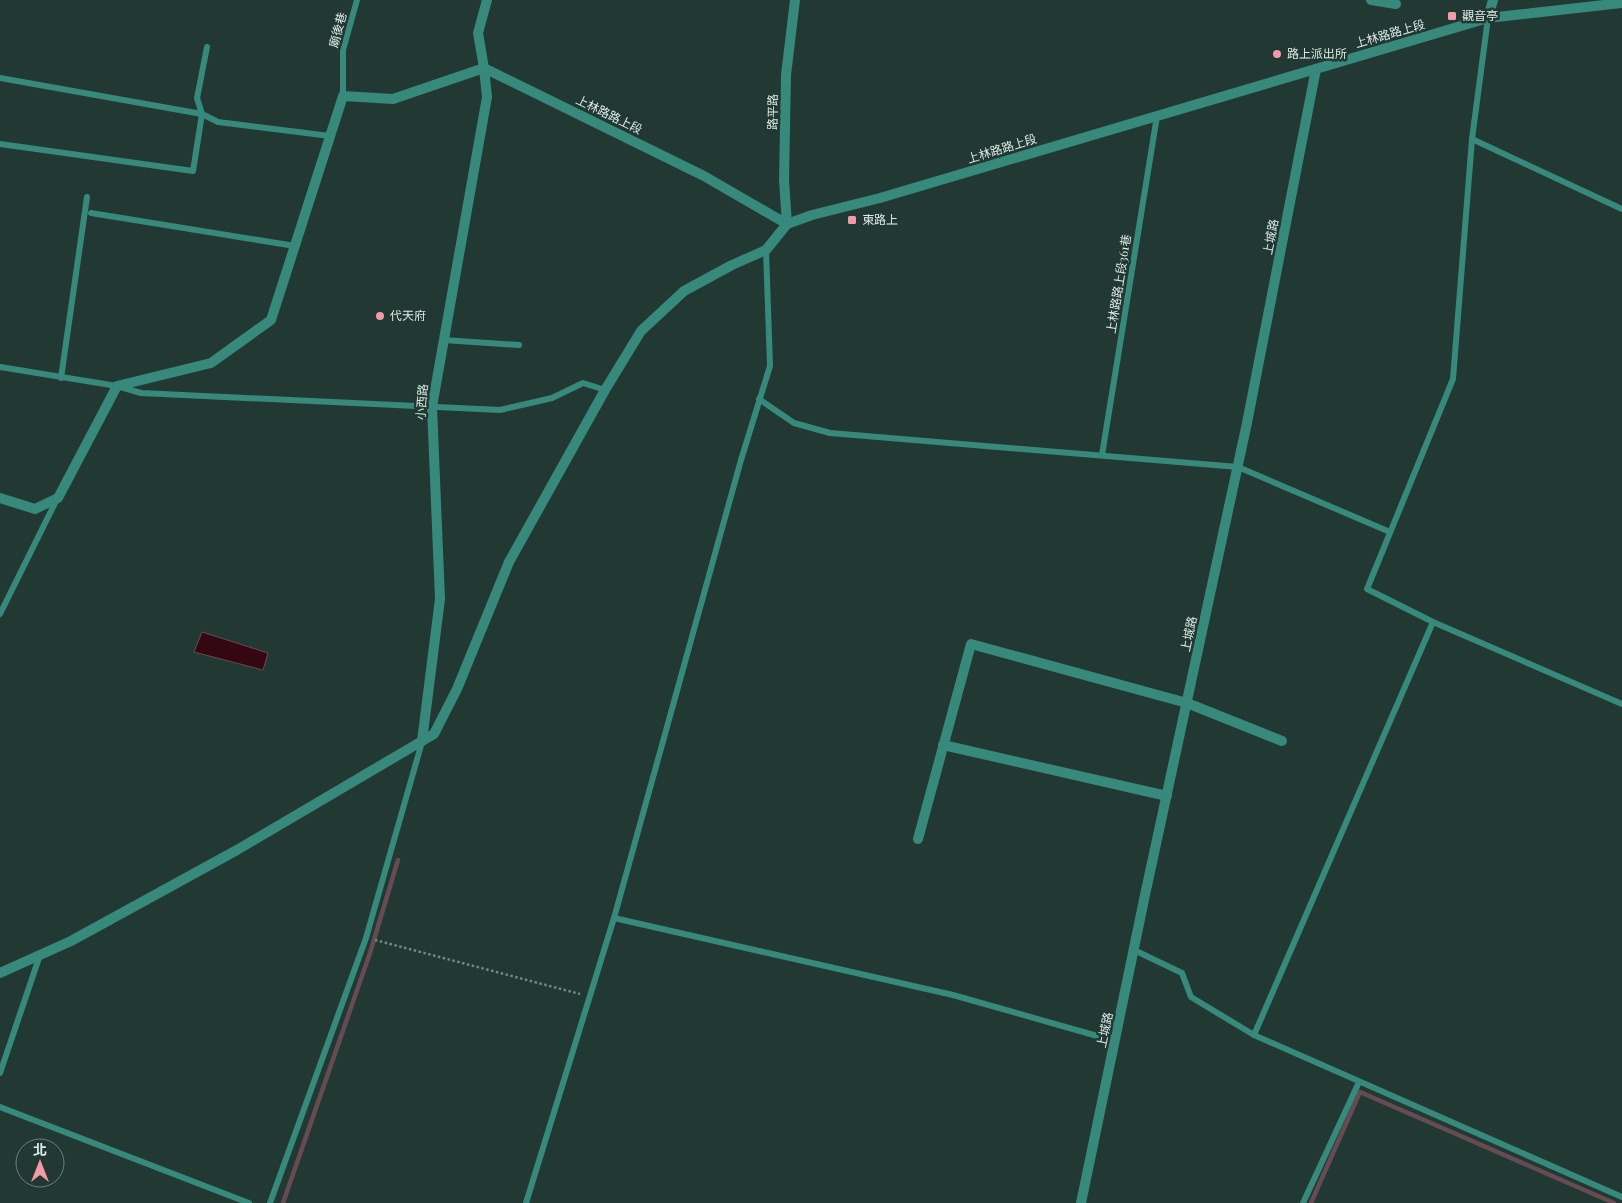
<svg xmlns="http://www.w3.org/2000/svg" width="1622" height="1203" font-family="'Playfair Display','Noto Sans TC',serif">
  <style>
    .water { fill: #350713; stroke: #674b52 }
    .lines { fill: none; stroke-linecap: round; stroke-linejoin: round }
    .stream { stroke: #674b52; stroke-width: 4.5 }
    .path { stroke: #758783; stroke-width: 2.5; stroke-dasharray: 2.5 2.5; stroke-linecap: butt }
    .service { stroke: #37897b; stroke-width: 6 }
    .minor { stroke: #37897b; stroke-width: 10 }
    .tertiary { stroke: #37897b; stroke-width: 10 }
    .poi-dot { fill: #f39aa8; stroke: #223833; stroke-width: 2 }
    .labels { text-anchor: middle; stroke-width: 5; stroke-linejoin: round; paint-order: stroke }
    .poi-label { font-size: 12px; fill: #dce9e6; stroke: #223833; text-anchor: start }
    .street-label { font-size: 12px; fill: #dce9e6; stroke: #223833 }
  </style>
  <rect width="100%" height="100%" fill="#223833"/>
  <!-- water -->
  <polygon class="water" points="202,632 268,653 263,670 194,652"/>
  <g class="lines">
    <!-- stream -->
    <g class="stream">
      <polyline points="283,1203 370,953 398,860"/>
      <polyline points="1311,1203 1360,1092 1614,1203"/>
    </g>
    <!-- path -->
    <polyline class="path" points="375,940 580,994"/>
    <!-- service -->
    <g class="service">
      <polyline points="0,78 202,114 218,122 330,136"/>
      <polyline points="343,96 343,50 357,0"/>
      <polyline points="1472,139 1622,209"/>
      <polyline points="0,144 193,171 202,114 197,98 207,47"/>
      <polyline points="91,213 295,246"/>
      <polyline points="444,340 519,345"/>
      <polyline points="0,367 117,386 141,393 500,410 552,398 583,383 605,390"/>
      <polyline points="61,378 87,197"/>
      <polyline points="759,399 794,423 830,433 1238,467 1390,532"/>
      <polyline points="1102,455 1157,116"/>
      <polyline points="0,614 57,499"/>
      <polyline points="1433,622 1622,704"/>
      <polyline points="614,918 953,995 1115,1041"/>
      <polyline points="1134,950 1182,973 1191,997 1254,1035 1622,1197"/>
      <polyline points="1254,1035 1433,622 1367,589 1453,379 1472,139 1488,18"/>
      <polyline points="0,1073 40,955"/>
      <polyline points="0,1107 249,1203"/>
      <polyline points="270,1203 366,938 422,742"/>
      <polyline points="526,1203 614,918 741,460 770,366 766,250"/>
      <polyline points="1303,1203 1359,1082"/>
    </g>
    <!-- minor -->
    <g class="minor">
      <polyline points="1371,0 1396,4"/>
      <polyline points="1488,18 1493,0"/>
      <polyline points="0,498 35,509 58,498 117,386 211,363 271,320 343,96 393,99 484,68 487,97 432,407 440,599 422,741"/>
      <polyline points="943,745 1167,796"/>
      <polyline points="918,839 971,644 1187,703 1282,741"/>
    </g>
    <!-- tertiary -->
    <g class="tertiary">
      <polyline points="487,0 478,33 484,68 704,176 787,224 812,215 880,198 1488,18 1622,3"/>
      <polyline points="787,224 784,180 786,75 795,0"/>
      <polyline points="0,973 71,941 237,850 434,734 457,689 509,562 605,390 641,331 684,291 732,265 766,250 787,224"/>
      <polyline points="1081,1203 1145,895 1247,423 1316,69"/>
    </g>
  </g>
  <!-- markers -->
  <g class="poi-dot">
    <rect x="1447" y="11" width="10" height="10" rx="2.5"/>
    <circle cx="1277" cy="54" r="5"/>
    <rect x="847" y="215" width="10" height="10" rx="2.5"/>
    <circle cx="380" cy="316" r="5"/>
  </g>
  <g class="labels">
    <!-- poi labels -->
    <g class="poi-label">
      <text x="1462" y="20">觀音亭</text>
      <text x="1287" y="58">路上派出所</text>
      <text x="862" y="224">東路上</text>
      <text x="390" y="320">代天府</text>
    </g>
    <!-- street labels -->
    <g class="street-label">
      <text transform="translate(338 30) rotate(-75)" y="4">廟後巷</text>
      <text transform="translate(1390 34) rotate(-16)" y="4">上林路路上段</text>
      <text transform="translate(773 112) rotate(-89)" y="4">路平路</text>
      <text transform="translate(609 115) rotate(26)" y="4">上林路路上段</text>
      <text transform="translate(1002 149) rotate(-17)" y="4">上林路路上段</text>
      <text transform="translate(1271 237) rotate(-79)" y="4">上城路</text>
      <text transform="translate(1119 284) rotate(-81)" y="4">上林路路上段361巷</text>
      <text transform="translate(422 402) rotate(-85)" y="4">小西路</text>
      <text transform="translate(1189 634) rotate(-78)" y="4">上城路</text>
      <text transform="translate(1105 1030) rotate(-78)" y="4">上城路</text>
    </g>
  </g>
  <!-- north arrow -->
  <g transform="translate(40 1163)"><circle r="24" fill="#223833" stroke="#6c7f7b"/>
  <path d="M0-4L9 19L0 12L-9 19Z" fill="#f39aa8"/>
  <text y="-8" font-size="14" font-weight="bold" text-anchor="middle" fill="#dce9e6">北</text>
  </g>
</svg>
